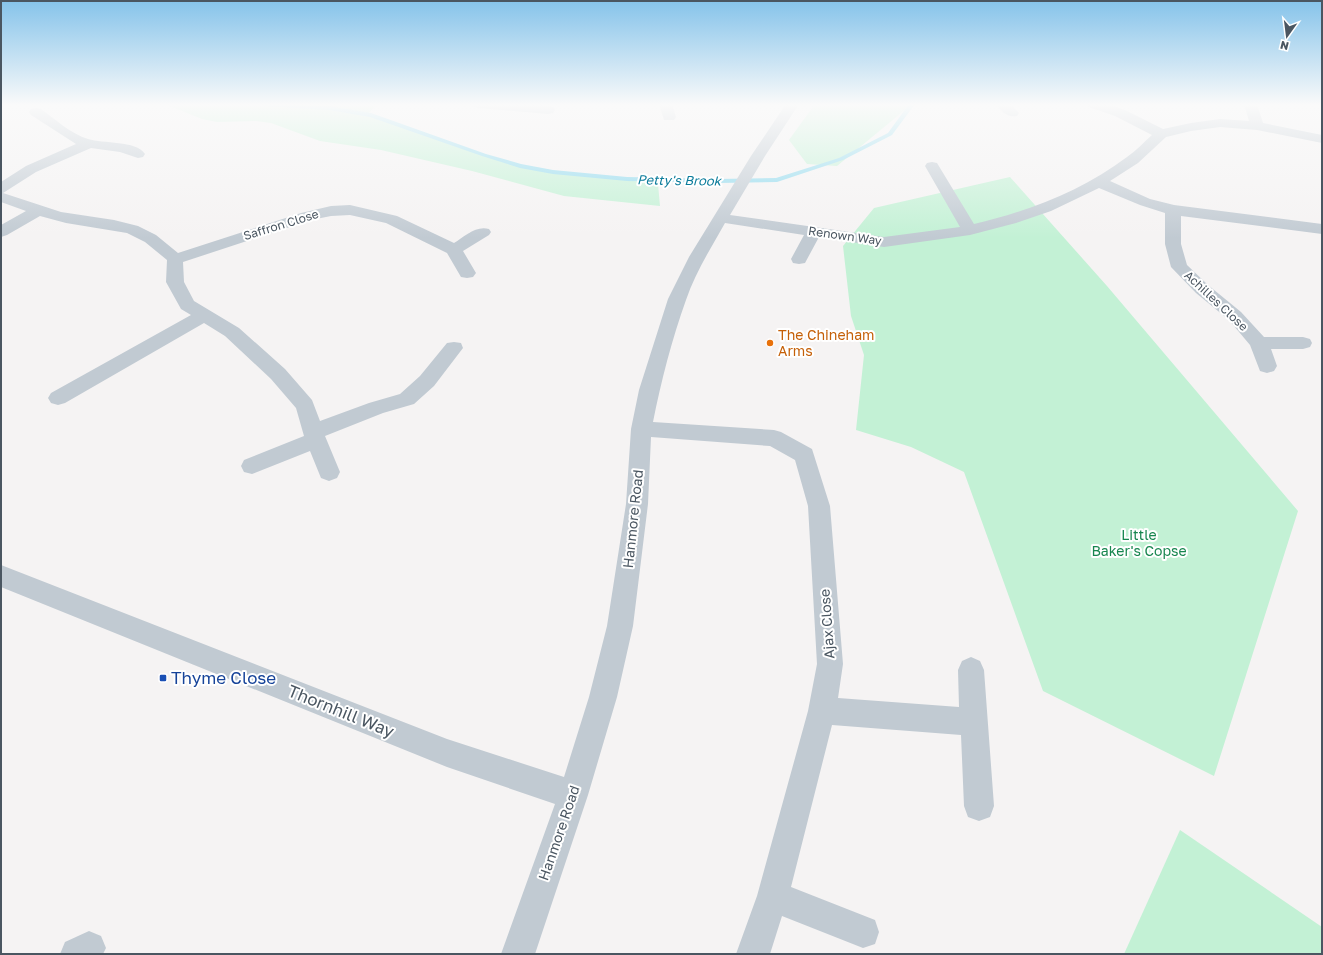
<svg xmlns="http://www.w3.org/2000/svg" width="1323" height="955" font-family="'Golos Text',sans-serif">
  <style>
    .green { fill: #c3f1d5 }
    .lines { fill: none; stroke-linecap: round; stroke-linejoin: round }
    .stream { fill: #90daee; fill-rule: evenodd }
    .minor { fill: #c1cad2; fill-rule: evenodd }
    .food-dot { fill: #e8710a; stroke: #fff; stroke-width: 1.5 }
    .transit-dot { fill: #1a4fb4; stroke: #fff; stroke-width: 1.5 }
    .labels { text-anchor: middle; stroke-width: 4; stroke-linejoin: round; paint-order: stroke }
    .far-street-label { font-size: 12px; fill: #4a5661; stroke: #fff }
    .far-water-label { font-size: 13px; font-style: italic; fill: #0c7c9b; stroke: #fff }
    .food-label { font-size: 14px; fill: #c56008; stroke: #fff; text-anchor: start }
    .street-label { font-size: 14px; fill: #4a5661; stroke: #fff }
    .park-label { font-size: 14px; fill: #17864f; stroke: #fff }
    .near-transit-label { font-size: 17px; fill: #164399; stroke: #fff; text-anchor: start }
    .near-street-label { font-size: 17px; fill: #4a5661; stroke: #fff }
  </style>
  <rect width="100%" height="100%" fill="#f5f3f3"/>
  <!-- green -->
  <g class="green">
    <polygon points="165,104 377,104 368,114 406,126 484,155 538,169 658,184 660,206 564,196 472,171 381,150 320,141 271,123 256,121 217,122 202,119"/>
    <polygon points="815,104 912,104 837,166 807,164 789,140"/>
    <polygon points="1010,177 1107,286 1298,511 1214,776 1043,691 964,472 911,447 856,430 864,355 851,316 843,246 874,208"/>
    <polygon points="1180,830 1322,927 1322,954 1124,954"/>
  </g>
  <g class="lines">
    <!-- stream -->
    <polygon class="stream" points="261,104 329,106 371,113 486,154 521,164 553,170 627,177 717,179 776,178 839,158 888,133 909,104 915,104 892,135 843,160 777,182 717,183 627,181 553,174 520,168 482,156 370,117 329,110 264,106"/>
    <!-- minor -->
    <g class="minor">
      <path d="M473,104C498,104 527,101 553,107L555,110L553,113L548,114L479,108L474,107Z"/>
      <polygon points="659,104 672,104 676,117 674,120 664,120"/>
      <path d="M786,104H799L765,156L730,215L884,237L960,227L925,166L927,163L932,162L937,163L974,224C1029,211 1082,191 1127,157C1136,151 1144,142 1152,135L1115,116L1089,107L1088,104H1107L1125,110L1163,129L1191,123L1220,119L1249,121L1244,104H1257L1263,123L1322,135V143L1257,130L1220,127L1191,131L1166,137L1138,163L1110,181L1150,199L1174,205L1322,224V234L1181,216V244L1187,265L1208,285L1241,312L1264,337H1303L1310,339L1312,343L1310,347L1303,349H1271L1277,366L1274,371L1267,373L1260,371L1250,345L1229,320L1196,293L1171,267L1165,244V213L1140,205L1099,188L1051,211L1016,223L970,235L884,247L819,237L805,263L799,264L793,263L791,259L804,235L725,223C711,248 695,273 686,300C672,339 661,381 653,422L774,430L781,432L812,449L830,506L843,664L838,698L959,707L958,670L962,661L971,657L980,661L984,670L994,806L990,817L979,821L968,817L964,806L961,735L832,725L791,887L875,920L879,932L875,944L863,948L782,916L770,954H736L757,896L808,711L817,664L808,506L795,460L770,446L651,437L648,504L633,626L617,697L588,795L535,954H501L555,804L447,767L1,587V565L447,739L564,777L589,697L607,626L626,504L631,429L639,390L668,299L689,257L751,156Z"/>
      <path d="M996,104H1010L1019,113L1017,116C1007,118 1001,111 996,104Z"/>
      <path d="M36,108L41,109C55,119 71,134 88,139C103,144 136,140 145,154L143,157L138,158L120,152L91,148L36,172L3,193L61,212L114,220L138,226L156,235L178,253L301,213L331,206L350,205L397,216L454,243C464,237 476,225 489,229L491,232L489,235L463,251L476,273L473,277L467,278L461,277L447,253L386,223L350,215L331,216L311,220L183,262L184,282L194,301L239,328L285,369L312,400L320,421L369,403L400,394L420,376L447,343L454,342L461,343L463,348L434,386L414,404L383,413L325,436L340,472L337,478L329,481L321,478L310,451L252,474L244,472L241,466L244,460L304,436L296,408L271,379L225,336L204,323L65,403L58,405L51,403L48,398L51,393L191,315L181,309L166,282L167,260L145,242L127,233L66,223L40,216L7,235L1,237V225L26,211L1,202V182L26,166L76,144L31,115L29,112L31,109Z"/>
      <polygon points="89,931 101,936 106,948 103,954 60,954 65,942"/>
    </g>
  </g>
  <!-- sky -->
  <linearGradient id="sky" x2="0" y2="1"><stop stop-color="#85c3ea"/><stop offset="0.44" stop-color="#fafafa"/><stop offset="1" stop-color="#fafafa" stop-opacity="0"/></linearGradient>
  <rect width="1323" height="238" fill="url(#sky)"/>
  <!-- markers -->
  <circle class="food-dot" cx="770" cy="343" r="4"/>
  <rect class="transit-dot" x="159" y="674" width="8" height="8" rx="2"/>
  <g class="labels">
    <!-- far-street labels -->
    <g class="far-street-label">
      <text transform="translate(281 225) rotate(-17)" y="4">Saffron Close</text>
      <text transform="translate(845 236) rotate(8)" y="4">Renown Way</text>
      <text transform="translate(1216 301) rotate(43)" y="4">Achilles Close</text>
    </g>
    <!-- far-water labels -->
    <g class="far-water-label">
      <text transform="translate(679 180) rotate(1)" y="5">Petty's Brook</text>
    </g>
    <!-- food labels -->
    <g class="food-label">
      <text x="778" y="340">The Chineham<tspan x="778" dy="16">Arms</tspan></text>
    </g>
    <!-- street labels -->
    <g class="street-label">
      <text transform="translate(633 519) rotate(-84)" y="5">Hanmore Road</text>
      <text transform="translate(827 624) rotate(-94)" y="5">Ajax Close</text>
      <text transform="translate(559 833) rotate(-71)" y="5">Hanmore Road</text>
    </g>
    <!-- park labels -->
    <g class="park-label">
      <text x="1139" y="540">Little<tspan x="1139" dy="16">Baker's Copse</tspan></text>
    </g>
    <!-- near-transit labels -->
    <g class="near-transit-label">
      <text x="171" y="684">Thyme Close</text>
    </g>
    <!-- near-street labels -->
    <g class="near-street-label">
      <text transform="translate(341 711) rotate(22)" y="6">Thornhill Way</text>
    </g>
  </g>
  <!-- border -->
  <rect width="1323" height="955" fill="none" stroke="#4a5661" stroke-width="4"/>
  <!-- north arrow -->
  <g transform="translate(1287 36) rotate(194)" stroke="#ffffff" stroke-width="3" paint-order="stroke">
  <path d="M0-3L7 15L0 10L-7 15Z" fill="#4a5661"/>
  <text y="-6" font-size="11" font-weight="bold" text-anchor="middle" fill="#4a5661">N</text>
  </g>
</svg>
